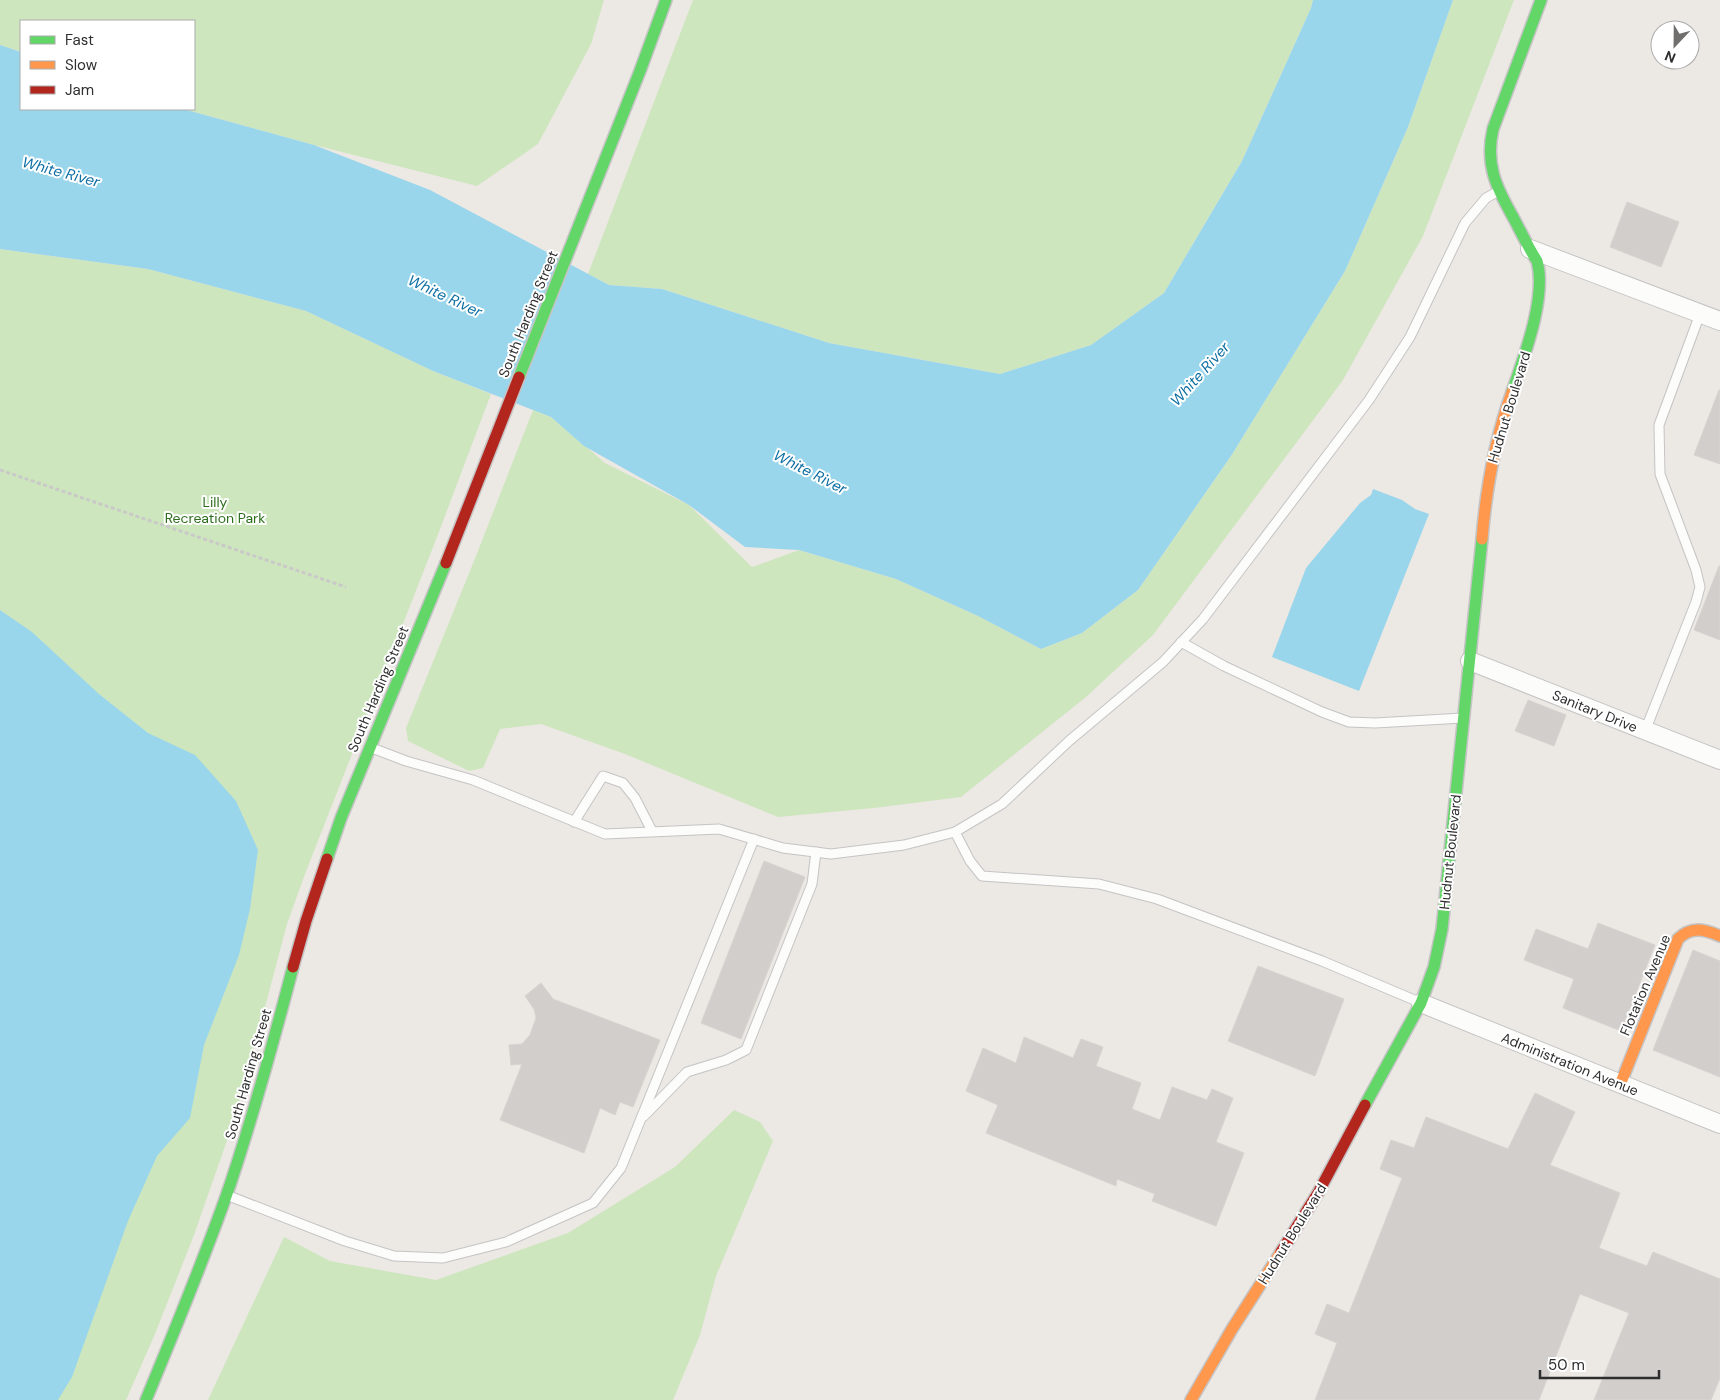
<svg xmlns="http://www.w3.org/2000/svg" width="1720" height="1400" font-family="'DM Sans',sans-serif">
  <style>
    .green { fill: #cee6be }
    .water { fill: #99d6ec }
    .building { fill: #d1cecb; stroke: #d7d4d0 }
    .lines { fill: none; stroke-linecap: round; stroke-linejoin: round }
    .lane-casing { stroke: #c5c4c5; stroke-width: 11 }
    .street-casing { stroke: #c5c4c5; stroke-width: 20 }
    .fast-casing { stroke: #c5c4c5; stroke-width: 14 }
    .slow-casing { stroke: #c5c4c5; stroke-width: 14 }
    .jam-casing { stroke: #c5c4c5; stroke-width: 14 }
    .path { stroke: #c9c9c8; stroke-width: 3; stroke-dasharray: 4 2.5; stroke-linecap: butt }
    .lane { stroke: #fcfcfb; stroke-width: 9 }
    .street { stroke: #fcfcfb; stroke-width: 18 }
    .fast { stroke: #63d668; stroke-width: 11 }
    .slow { stroke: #ff974d; stroke-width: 11 }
    .jam { stroke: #b3261e; stroke-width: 11 }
    .labels { text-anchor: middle; stroke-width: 4; stroke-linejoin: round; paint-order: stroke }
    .street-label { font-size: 14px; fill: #2e2e2e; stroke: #fff }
    .park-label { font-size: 14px; fill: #2c6e1b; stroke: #fff }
    .water-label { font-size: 15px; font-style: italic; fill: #0d6fa3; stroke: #fff }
  </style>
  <rect width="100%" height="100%" fill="#ece8e4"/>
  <!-- green -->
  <g class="green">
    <polygon points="0,0 604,0 591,44 538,144 477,186 314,145 183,109 194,109 194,21 21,21 21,52 0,45"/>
    <polygon points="693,0 1313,0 1311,8 1242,161 1164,293 1091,345 1000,374 829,343 662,289 609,285 588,274"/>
    <polygon points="1453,0 1514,0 1423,236 1343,380 1153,635 1086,697 961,797 874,808 778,817 625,754 541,724 500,729 483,768 469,771 408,741 406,728 476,556 533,410 551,417 605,463 689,505 752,567 799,550 896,579 978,616 1041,649 1082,633 1138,590 1231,456 1345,271 1408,127"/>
    <polygon points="0,249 148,269 306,311 433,371 491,394 437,537 305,874 287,924 238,1109 194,1235 155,1334 126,1400 0,1400"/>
    <polygon points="734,1110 760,1122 773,1141 716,1276 700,1335 673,1400 208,1400 284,1237 330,1261 436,1280 568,1233 675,1167"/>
  </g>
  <!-- water -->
  <g class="water">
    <polygon points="1313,0 1453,0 1408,127 1345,271 1231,456 1138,590 1082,633 1041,649 978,616 896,579 799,550 745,547 689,505 584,446 551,417 433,371 306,311 148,269 0,249 0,45 21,52 21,109 183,109 314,145 430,190 609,285 662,289 829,343 1000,374 1091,345 1164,293 1242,161 1311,8"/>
    <polygon points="1373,489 1402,500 1415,509 1429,514 1359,691 1272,657 1306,568 1360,503 1371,495"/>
    <polygon points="0,610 32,632 99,694 148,733 195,755 236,801 258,850 250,909 239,955 204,1045 190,1118 157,1156 128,1221 72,1377 58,1400 0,1400"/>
  </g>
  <!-- building -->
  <g class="building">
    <polygon points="1627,202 1679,222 1661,267 1610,247"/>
    <polygon points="1719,390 1720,390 1720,464 1694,455"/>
    <polygon points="1719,566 1720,566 1720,640 1694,630"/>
    <polygon points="1528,700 1566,715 1554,746 1515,731"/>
    <polygon points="764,861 805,877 741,1039 701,1023"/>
    <polygon points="1598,923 1655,945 1621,1031 1563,1008 1574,979 1524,960 1536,929 1588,949"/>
    <polygon points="1693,950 1720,961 1720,1077 1653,1050"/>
    <polygon points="1258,966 1344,999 1315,1076 1228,1041"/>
    <polygon points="541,983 553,999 660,1040 633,1107 620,1102 615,1115 600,1108 584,1153 500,1120 522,1064 511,1065 509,1045 522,1044 530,1035 536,1018 534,1009 525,996"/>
    <polygon points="1024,1037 1073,1058 1081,1039 1103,1047 1096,1066 1141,1083 1132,1109 1160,1120 1172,1087 1207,1100 1212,1089 1233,1098 1216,1142 1244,1153 1216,1226 1152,1201 1155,1194 1117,1179 1116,1186 986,1133 998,1105 966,1091 983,1048 1016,1063"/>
    <polygon points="1535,1093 1575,1112 1550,1165 1620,1193 1599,1248 1647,1266 1653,1252 1720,1279 1720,1378 1711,1400 1594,1400 1629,1313 1580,1294 1539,1400 1315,1400 1337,1343 1315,1334 1327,1304 1349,1313 1402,1178 1380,1169 1391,1140 1414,1148 1426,1117 1508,1149"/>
  </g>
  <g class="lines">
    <!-- lane casing -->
    <g class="lane-casing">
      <g id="lane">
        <polyline points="1181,642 1224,666 1322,712 1349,722 1375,723 1463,718"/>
        <polyline points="1645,731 1696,602 1700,587 1696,570 1660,474 1659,425 1700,314"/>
        <polyline points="372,748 406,761 473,780 605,834 719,829 783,848 831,854 904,845 955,832 970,861 982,876 1099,884 1157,899 1322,961 1419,1002"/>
        <polyline points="574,822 603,776 623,783 635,798 652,831"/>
        <polyline points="955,832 1002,804 1069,741 1163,662 1203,619 1369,400 1410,337 1465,223 1486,198 1497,192"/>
        <polyline points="644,1116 687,1072 726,1060 746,1050 812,884 816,852"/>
        <polyline points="229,1196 345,1241 394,1256 443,1258 506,1242 593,1203 621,1168 754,839"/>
      </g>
    </g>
    <!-- street casing -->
    <g class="street-casing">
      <g id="street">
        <polyline points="1530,249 1720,321"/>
        <polyline points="1470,661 1720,760"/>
        <polyline points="1421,1003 1720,1124"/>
      </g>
    </g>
    <!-- fast casing -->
    <g class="fast-casing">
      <g id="fast">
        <polyline points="519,377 640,71 666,0"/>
        <path d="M1512,392C1524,357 1547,297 1537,261C1528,247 1521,232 1513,217C1496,187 1485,164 1493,129L1541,0"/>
        <polyline points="327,859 341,818 446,563"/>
        <polyline points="1365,1105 1421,1003 1434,967 1442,929 1482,539"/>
        <path d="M146,1400C175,1329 205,1258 230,1185C254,1113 274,1040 293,967"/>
      </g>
    </g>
    <!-- slow casing -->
    <g class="slow-casing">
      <g id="slow">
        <path d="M1482,539C1486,489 1495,439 1512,392"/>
        <path d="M1620,1085L1678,939C1691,926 1704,929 1720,936"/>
        <polyline points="1191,1400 1232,1329 1281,1252"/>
      </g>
    </g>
    <!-- jam casing -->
    <g class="jam-casing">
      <g id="jam">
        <polyline points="446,563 519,377"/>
        <polyline points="293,967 306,921 327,859"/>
        <polyline points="1281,1252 1318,1193 1365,1105"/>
      </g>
    </g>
    <!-- path -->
    <polyline class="path" points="0,470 346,587"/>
    <!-- lane -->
    <use href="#lane" class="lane"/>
    <!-- street -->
    <use href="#street" class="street"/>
    <!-- fast -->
    <use href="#fast" class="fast"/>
    <!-- slow -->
    <use href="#slow" class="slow"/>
    <!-- jam -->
    <use href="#jam" class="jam"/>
  </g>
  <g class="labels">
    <!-- street labels -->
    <g class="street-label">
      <text transform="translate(528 314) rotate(-68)" y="5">South Harding Street</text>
      <text transform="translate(1509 407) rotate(-73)" y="5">Hudnut Boulevard</text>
      <text transform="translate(378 689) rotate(-67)" y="5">South Harding Street</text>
      <text transform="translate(1595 711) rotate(22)" y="5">Sanitary Drive</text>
      <text transform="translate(1450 852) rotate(-84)" y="5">Hudnut Boulevard</text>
      <text transform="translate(1645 985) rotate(-67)" y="5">Flotation Avenue</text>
      <text transform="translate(1570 1064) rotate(22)" y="5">Administration Avenue</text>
      <text transform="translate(248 1074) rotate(-74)" y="5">South Harding Street</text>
      <text transform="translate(1292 1234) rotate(-58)" y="5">Hudnut Boulevard</text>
    </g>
    <!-- park labels -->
    <g class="park-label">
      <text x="215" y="507">Lilly<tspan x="215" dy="16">Recreation Park</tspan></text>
    </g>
    <!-- water labels -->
    <g class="water-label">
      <text transform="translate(61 172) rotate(15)" y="5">White River</text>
      <text transform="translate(445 296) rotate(25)" y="5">White River</text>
      <text transform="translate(1200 374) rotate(-48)" y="5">White River</text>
      <text transform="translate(810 472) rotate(27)" y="5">White River</text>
    </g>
  </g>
  <!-- legend -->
  <rect x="20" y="20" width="175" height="90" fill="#ffffff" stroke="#ababab"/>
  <rect x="30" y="36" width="25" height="8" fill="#63d668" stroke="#ababab"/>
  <text x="65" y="45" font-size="15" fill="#2e2e2e">Fast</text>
  <rect x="30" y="61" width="25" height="8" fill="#ff974d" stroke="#ababab"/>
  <text x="65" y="70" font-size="15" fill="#2e2e2e">Slow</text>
  <rect x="30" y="86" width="25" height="8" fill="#b3261e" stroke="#ababab"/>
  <text x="65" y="95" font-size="15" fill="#2e2e2e">Jam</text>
  <!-- north arrow -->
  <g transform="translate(1675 45) rotate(202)"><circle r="24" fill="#ffffff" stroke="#ababab"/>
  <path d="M0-4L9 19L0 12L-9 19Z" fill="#706f6e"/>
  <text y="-8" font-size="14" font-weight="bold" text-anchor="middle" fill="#2e2e2e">N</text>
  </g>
  <!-- scale -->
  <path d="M1540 1370v8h119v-8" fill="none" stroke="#2e2e2e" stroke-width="2.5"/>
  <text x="1548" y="1370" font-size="15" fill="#2e2e2e" stroke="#ffffff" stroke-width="4" paint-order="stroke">50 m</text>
</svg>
